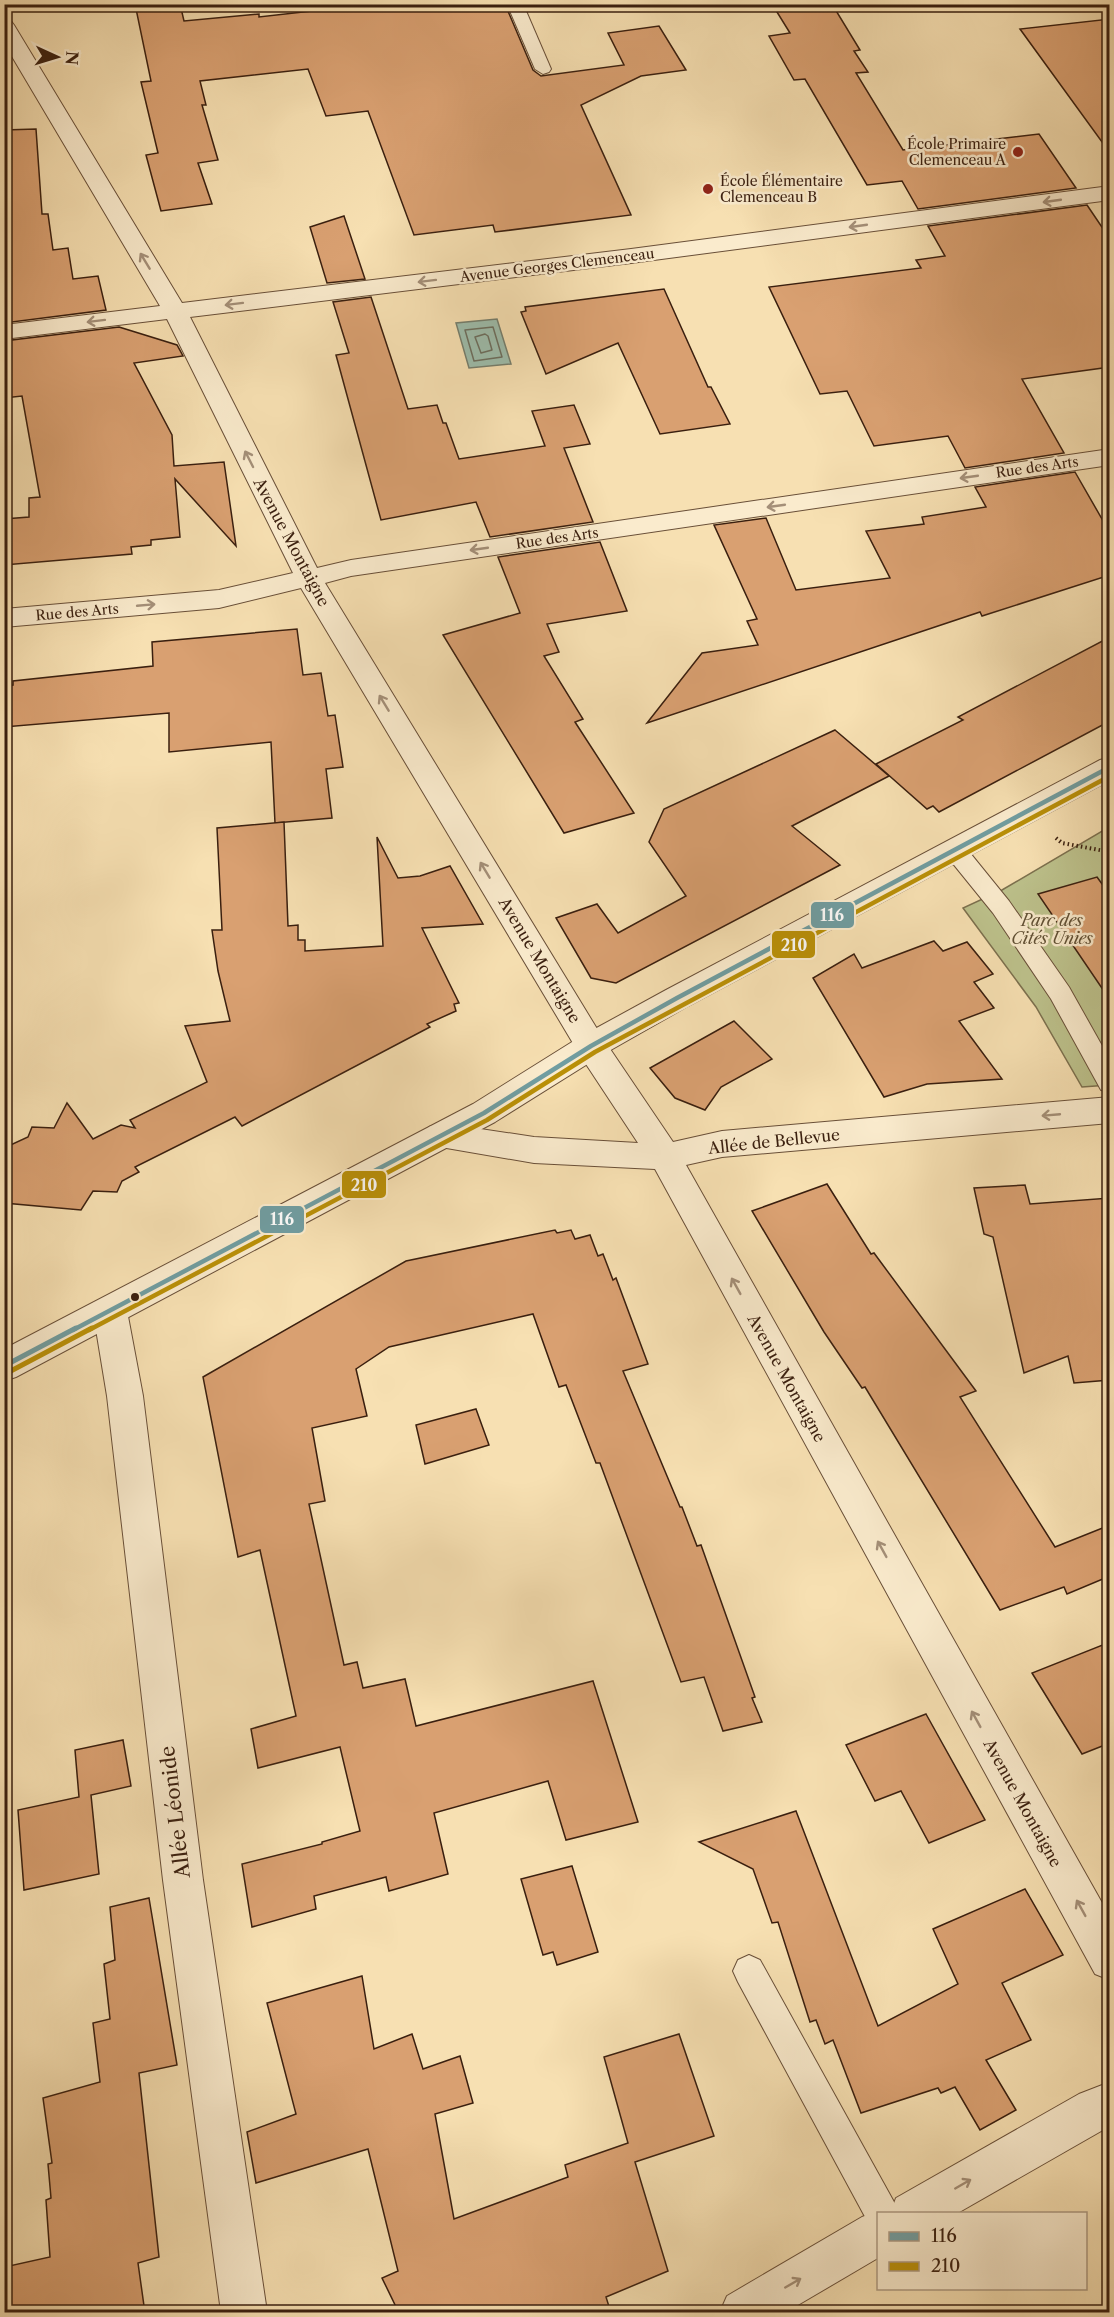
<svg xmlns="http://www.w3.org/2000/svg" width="1114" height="2317" font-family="'Libre Caslon Text',serif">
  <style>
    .green { fill: #bdc28c; stroke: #7c704e; stroke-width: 1.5 }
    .water { fill: #9dbdac; stroke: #757e6d; stroke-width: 1.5 }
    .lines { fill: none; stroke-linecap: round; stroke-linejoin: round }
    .shore { stroke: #6c6e5e; stroke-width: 1.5 }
    .building { fill: #d9a071; stroke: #3a1f0f; stroke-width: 1.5 }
    .service-casing { stroke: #694f38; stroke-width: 2 }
    .minor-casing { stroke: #694f38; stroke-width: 2 }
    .tertiary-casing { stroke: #694f38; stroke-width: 2 }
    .path { stroke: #3a1f0f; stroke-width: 4; stroke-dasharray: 1.5 3; stroke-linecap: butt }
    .service { fill: #faebcd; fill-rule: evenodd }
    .minor { fill: #faebcd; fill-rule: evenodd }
    .tertiary { fill: #faebcd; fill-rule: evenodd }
    .bus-1-far1-casing { stroke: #faebcd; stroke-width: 9 }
    .bus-1-casing { stroke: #faebcd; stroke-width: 10 }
    .bus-2-far1-casing { stroke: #faebcd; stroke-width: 9 }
    .bus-2-casing { stroke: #faebcd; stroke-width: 10 }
    .bus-1-far1 { stroke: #709da1; stroke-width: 4.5 }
    .bus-1 { stroke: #709da1; stroke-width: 5 }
    .bus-2-far1 { stroke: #ba9007; stroke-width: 4.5 }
    .bus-2 { stroke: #ba9007; stroke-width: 5 }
    .oneway { stroke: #a48f78 }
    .poi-dot { fill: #8f2418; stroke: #faebcd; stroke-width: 2 }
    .bus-dot { fill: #3a1f0f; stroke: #faebcd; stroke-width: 2 }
    .labels { text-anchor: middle; stroke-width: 5; stroke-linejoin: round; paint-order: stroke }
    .far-poi-label { font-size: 14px; fill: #3a1f0f; stroke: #faebcd; text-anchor: end }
    .far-street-label { font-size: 14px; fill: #3a1f0f; stroke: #faebcd }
    .street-label { font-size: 16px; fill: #3a1f0f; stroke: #faebcd }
    .park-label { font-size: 16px; font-style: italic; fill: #615034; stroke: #faebcd }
    .near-street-label { font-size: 20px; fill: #3a1f0f; stroke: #faebcd }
    .line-badge { stroke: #faebcd; stroke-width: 2 }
    .badge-label { font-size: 16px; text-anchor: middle; font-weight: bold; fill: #fff }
  </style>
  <rect width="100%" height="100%" fill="#f7e0b2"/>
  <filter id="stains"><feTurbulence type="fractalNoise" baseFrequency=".00333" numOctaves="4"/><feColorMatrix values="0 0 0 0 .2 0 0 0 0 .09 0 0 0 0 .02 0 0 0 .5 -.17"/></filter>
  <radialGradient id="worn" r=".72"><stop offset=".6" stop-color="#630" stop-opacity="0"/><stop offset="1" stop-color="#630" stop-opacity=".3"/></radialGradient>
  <!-- green -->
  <polygon class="green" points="1109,827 1109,1085 1082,1087 1036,1007 963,908 1002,890"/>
  <!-- water -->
  <polygon class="water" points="497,319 511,364 469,368 456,323"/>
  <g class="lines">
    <!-- shore -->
    <g class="shore">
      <polygon points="493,327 502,357 474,361 465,330"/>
      <polygon points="485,334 488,336 492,350 481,353 475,337"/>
    </g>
  </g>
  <!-- building -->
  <g class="building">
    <polygon points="135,4 180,4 184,21 259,14 259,17 347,7 346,4 505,4 533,70 541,76 624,65 608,33 659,26 686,70 641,76 581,105 631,215 495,232 493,225 414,235 368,111 326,116 308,69 200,81 206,105 202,105 218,160 198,163 212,204 161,211 146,155 158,153 141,82 151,81"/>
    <polygon points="772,4 832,4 860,50 854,51 868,72 856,73 903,150 1039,134 1076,188 918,209 902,181 867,185 805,79 794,80 769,36 790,33"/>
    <polygon points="1110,19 1110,153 1020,29"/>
    <polygon points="36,129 42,214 48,214 53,250 68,248 73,279 98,276 106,310 4,323 4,130"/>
    <polygon points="1087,205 1110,239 1110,367 1022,379 1064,453 965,468 948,436 874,446 847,391 820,394 769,287 921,268 916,260 945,256 928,226"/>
    <polygon points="344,216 365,279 327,283 310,227"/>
    <polygon points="664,289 708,387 711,387 730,424 660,434 618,343 546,374 521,312 526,311 525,307"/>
    <polygon points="371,297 408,409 437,405 443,423 446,423 459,459 545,446 532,411 574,405 590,444 564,448 593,522 490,537 476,502 381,520 336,355 349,353 333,302"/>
    <polygon points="119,327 177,345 183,356 134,363 172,435 174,466 224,462 236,546 175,479 180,537 151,540 151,545 131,547 132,554 4,565 4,519 29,517 29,498 40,497 22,396 4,398 4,341"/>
    <polygon points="1075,472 1110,533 1110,575 982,616 980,612 647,723 702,653 758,645 747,621 757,619 714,525 766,518 796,590 890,578 866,531 924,524 922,517 986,507 975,487"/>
    <polygon points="600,542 627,611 547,624 559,652 544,656 583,719 575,722 634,813 564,833 443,635 520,613 498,557"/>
    <polygon points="297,629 303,675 321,673 328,716 335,715 343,767 326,769 332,818 275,823 271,742 169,752 169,713 4,727 4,686 13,685 13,681 153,666 152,642"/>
    <polygon points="1110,637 1110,721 939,812 933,806 927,809 876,764 963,720 958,717"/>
    <polygon points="835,730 889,776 792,826 840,865 616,983 591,978 556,918 597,904 618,933 686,896 649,842 664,809"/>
    <polygon points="284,822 288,926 298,925 298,940 305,940 305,951 383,946 377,837 398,878 420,876 450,866 483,924 422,928 459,1003 454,1004 456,1011 427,1024 430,1027 242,1126 235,1117 135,1167 139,1172 122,1181 117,1192 93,1191 81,1210 4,1203 4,1148 28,1137 32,1127 54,1128 67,1103 93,1139 121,1125 135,1128 130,1120 207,1082 185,1026 230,1021 218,971 212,930 222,930 217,828"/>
    <polygon points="1097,877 1110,895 1110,1000 1038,894"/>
    <polygon points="934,941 943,951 967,942 993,974 974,982 994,1008 959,1021 1002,1079 927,1084 884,1097 813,978 854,954 862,968"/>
    <polygon points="734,1021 772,1059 721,1087 705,1110 675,1098 650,1068"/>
    <polygon points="827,1184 871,1254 874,1253 976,1391 960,1397 1055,1547 1110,1525 1110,1576 1067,1594 1064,1587 1000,1610 865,1387 862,1388 824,1332 752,1211"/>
    <polygon points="1025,1185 1030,1204 1110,1198 1110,1380 1074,1383 1068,1356 1024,1373 993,1237 984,1234 974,1188"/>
    <polygon points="555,1230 557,1233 571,1230 575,1239 590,1235 598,1256 603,1254 613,1280 616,1278 648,1364 623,1371 680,1507 682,1507 697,1546 701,1545 755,1697 752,1698 762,1722 723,1731 704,1677 681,1682 600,1463 596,1463 566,1385 559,1387 533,1314 389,1347 356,1369 367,1416 312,1428 325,1501 309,1504 344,1665 357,1662 363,1688 405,1679 416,1726 593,1681 638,1822 566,1840 548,1781 434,1813 448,1874 389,1891 386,1877 314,1896 316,1909 252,1927 242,1864 322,1844 322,1842 360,1831 340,1747 258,1768 251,1729 296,1716 260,1550 238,1557 203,1377 406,1261"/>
    <polygon points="476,1409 489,1445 425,1464 416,1425"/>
    <polygon points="1110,1642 1110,1743 1082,1754 1032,1673"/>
    <polygon points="926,1714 985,1820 929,1843 901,1791 875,1801 846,1745"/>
    <polygon points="123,1740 131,1786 91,1795 99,1874 24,1890 18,1810 79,1797 75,1750"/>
    <polygon points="796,1811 878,2026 958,1984 933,1929 1025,1889 1063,1955 1002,1983 1031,2040 986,2060 1016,2110 980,2130 955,2087 941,2093 938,2088 861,2113 833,2040 825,2044 816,2020 810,2022 778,1922 772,1923 753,1869 699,1842"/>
    <polygon points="572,1866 598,1952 557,1965 553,1952 543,1955 521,1879"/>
    <polygon points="149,1898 177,2065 139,2073 159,2257 138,2263 145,2313 11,2313 9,2266 50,2257 46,2200 51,2198 48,2164 52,2163 43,2098 100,2082 93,2023 110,2019 104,1964 115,1960 110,1907"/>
    <polygon points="362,1976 374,2049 412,2034 423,2069 460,2056 473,2103 435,2114 454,2219 568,2177 565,2165 628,2143 604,2057 679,2034 714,2136 635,2162 668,2271 606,2297 611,2313 399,2313 382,2278 398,2271 368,2149 256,2183 247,2132 296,2114 267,2003"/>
  </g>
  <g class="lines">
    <!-- service casing -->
    <g class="service-casing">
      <g id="service">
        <polygon points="507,4 523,4 551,69 549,72 543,74 535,69"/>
        <polygon points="954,841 962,843 1009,901 1069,987 1110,1060 1110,1092 1101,1090 1051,999 993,913 946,855 943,849 946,843"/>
        <polygon points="749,1955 760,1960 894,2202 899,2214 878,2214 878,2230 870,2226 738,1982 733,1971 738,1960"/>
      </g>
    </g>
    <!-- minor casing -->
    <g class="minor-casing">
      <g id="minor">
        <polygon points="4,19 11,21 14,25 182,303 631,249 1110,186 1110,200 631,263 190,317 317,568 351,560 1110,449 1110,465 351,576 325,583 602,1037 673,1142 722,1131 1110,1097 1110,1123 722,1157 686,1165 1110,1917 1110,1980 1095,1974 655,1169 534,1163 429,1145 425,1136 429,1127 441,1123 534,1137 638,1143 580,1055 301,588 219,608 4,627 4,609 219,590 293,573 167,319 4,339 4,325 160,306 4,43"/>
        <polygon points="110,1297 122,1301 127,1311 143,1396 203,1880 267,2312 221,2312 163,1880 107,1396 93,1311 98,1301"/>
        <polygon points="1110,2082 1110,2126 956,2214 890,2214 896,2198 1079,2094"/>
        <polygon points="878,2211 885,2214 878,2214 878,2258 786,2312 720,2312 727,2296 862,2217"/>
      </g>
    </g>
    <!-- tertiary casing -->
    <g class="tertiary-casing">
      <polygon id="tertiary" points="1110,757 1110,780 688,1006 602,1055 495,1122 16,1377 4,1381 4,1349 473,1104 580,1037 666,990 1100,760"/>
    </g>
    <!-- path -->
    <polyline class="path" points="1056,838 1062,843 1110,852"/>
    <!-- service -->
    <use href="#service" class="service"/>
    <!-- minor -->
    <use href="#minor" class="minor"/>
    <!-- tertiary -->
    <use href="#tertiary" class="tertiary"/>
    <!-- bus-1-far1 casing -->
    <g class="bus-1-far1-casing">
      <polyline id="bus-1-far1" points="73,1330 484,1113 591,1046 677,998 1110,767"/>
    </g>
    <!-- bus-1 casing -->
    <g class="bus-1-casing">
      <polyline id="bus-1" points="4,1366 76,1328"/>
    </g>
    <!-- bus-2-far1 casing -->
    <g class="bus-2-far1-casing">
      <polyline id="bus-2-far1" points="89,1330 487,1120 595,1052 1110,776"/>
    </g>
    <!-- bus-2 casing -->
    <g class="bus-2-casing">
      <polyline id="bus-2" points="7,1373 92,1328"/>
    </g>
    <!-- bus-1-far1 -->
    <use href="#bus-1-far1" class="bus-1-far1"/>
    <!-- bus-1 -->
    <use href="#bus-1" class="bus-1"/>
    <!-- bus-2-far1 -->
    <use href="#bus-2-far1" class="bus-2-far1"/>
    <!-- bus-2 -->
    <use href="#bus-2" class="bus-2"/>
  </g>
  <!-- one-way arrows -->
  <defs><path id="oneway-shaft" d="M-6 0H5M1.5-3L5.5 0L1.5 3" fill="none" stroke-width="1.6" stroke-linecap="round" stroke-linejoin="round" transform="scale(1.5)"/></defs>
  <g class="oneway">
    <use href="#oneway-shaft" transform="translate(1052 201) rotate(172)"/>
    <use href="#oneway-shaft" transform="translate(858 226) rotate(172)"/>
    <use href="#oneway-shaft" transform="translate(145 261) rotate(-121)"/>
    <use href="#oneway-shaft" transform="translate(427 281) rotate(173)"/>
    <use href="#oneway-shaft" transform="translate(234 304) rotate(173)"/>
    <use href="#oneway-shaft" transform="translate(96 321) rotate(173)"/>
    <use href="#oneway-shaft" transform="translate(249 459) rotate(-117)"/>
    <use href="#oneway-shaft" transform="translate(969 477) rotate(172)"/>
    <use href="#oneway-shaft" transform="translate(776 506) rotate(172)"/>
    <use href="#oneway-shaft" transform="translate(479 549) rotate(172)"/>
    <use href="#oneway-shaft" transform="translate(146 605) rotate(-5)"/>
    <use href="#oneway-shaft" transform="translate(384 703) rotate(-121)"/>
    <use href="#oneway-shaft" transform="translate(485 870) rotate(-121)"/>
    <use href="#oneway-shaft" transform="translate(1051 1115) rotate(175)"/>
    <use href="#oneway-shaft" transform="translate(736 1286) rotate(-119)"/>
    <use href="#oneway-shaft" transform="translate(882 1549) rotate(-119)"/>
    <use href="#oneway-shaft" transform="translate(976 1719) rotate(-119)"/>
    <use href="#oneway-shaft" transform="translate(1081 1908) rotate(-119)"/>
    <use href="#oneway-shaft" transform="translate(963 2184) rotate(-30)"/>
    <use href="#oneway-shaft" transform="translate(793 2283) rotate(-30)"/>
  </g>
  <!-- markers -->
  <g class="poi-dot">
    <circle cx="1018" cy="152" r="6"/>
    <circle cx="708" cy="189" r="6"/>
  </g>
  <circle class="bus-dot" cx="135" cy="1297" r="5"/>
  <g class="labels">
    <!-- far-poi labels -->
    <g class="far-poi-label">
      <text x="1006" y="149">École Primaire<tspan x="1006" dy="16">Clemenceau A</tspan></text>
      <text x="720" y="186" text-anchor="start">École Élémentaire<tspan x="720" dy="16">Clemenceau B</tspan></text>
    </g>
    <!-- far-street labels -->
    <g class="far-street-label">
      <text transform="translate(557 265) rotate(-7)" y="5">Avenue Georges Clemenceau</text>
      <text transform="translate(1037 467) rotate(-8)" y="5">Rue des Arts</text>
      <text transform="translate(557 538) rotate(-8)" y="5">Rue des Arts</text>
      <text transform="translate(77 612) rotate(-5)" y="5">Rue des Arts</text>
    </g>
    <!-- street labels -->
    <g class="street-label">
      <text transform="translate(292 542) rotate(62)" y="6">Avenue Montaigne</text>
      <text transform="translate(540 960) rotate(59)" y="6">Avenue Montaigne</text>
      <text transform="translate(774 1141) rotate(-6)" y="6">Allée de Bellevue</text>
      <text transform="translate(787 1378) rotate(61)" y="6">Avenue Montaigne</text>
      <text transform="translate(1023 1803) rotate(61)" y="6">Avenue Montaigne</text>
    </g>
    <!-- park labels -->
    <g class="park-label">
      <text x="1052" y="926">Parc des<tspan x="1052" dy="18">Cités Unies</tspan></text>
    </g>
    <!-- near-street labels -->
    <g class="near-street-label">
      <text transform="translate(175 1812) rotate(-97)" y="7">Allée Léonide</text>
    </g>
  </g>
  <g class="line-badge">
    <rect x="810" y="901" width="45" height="28" rx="6" fill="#709da1"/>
    <rect x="771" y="930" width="45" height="29" rx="6" fill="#ba9007"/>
    <rect x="341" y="1170" width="46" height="29" rx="6" fill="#ba9007"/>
    <rect x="259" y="1205" width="46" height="29" rx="6" fill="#709da1"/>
  </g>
  <g class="badge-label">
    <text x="832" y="921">116</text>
    <text x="794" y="951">210</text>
    <text x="364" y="1191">210</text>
    <text x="282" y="1225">116</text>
  </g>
  <!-- margin -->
  <rect width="1114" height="2317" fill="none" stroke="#f7e0b2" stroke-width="24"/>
  <rect x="6" y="6" width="1102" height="2305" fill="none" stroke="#3a1f0f" stroke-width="3"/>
  <rect x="12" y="12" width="1090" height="2293" fill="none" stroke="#3a1f0f" stroke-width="1.5"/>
  <!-- legend -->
  <rect x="877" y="2212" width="210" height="78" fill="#faebcd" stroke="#ad9981" stroke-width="1.5"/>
  <rect x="889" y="2232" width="30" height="9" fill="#709da1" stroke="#ad9981" stroke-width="1.5"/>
  <text x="931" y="2242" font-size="18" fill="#3a1f0f">116</text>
  <rect x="889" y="2262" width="30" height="9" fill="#ba9007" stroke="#ad9981" stroke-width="1.5"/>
  <text x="931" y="2272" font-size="18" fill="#3a1f0f">210</text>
  <!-- north arrow -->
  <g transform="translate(57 57) rotate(94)" stroke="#faebcd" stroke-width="4.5" paint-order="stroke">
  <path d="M0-4.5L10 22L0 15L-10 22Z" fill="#3a1f0f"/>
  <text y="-9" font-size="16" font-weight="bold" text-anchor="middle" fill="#3a1f0f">N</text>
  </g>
  <rect width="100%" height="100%" filter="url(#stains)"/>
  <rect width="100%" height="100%" fill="url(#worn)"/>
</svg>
